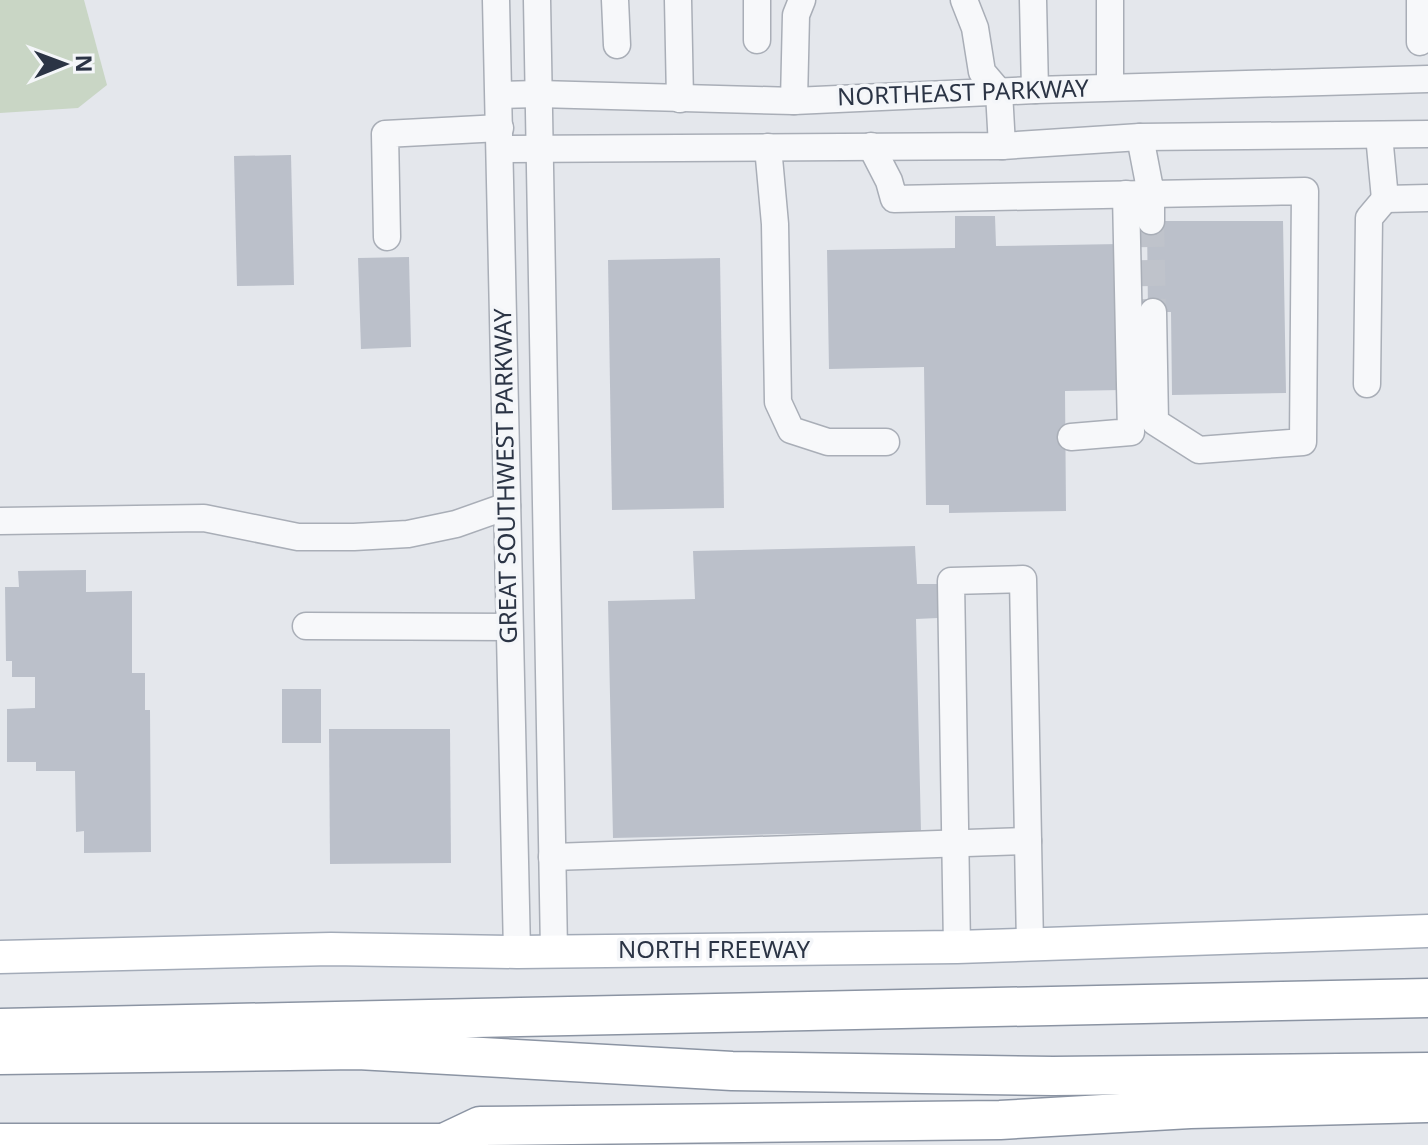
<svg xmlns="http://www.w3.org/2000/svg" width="1428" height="1145" font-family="'Noto Sans',sans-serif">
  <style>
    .green { fill: #c9d6c5 }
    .building { fill: #bbc0ca }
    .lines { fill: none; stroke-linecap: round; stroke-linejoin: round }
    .minor-tunnel { stroke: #bfc3cb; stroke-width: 26; stroke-dasharray: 26 13; stroke-linecap: butt }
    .minor-casing { stroke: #a9aeb7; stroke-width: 29 }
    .major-casing { stroke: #a3abb8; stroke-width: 35 }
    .highway-casing { stroke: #8b94a3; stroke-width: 41 }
    .minor { stroke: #f7f8fa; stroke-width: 26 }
    .major { stroke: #fff; stroke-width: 32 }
    .highway { stroke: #fff; stroke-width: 38 }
    .labels { text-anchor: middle; stroke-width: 7; stroke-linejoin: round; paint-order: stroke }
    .street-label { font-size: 24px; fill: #2b3445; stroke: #f4f6f9 }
  </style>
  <rect width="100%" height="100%" fill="#e4e7ec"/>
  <!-- green -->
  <polygon class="green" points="0,0 84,0 107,85 78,108 0,113"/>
  <!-- building -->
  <g class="building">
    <polygon points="291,155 294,285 237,286 234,156"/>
    <polygon points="955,216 995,216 996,246 1120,244 1122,390 1065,391 1066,511 949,513 949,505 926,505 924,367 829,369 827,250 955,248"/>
    <polygon points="1147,221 1283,221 1286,393 1172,395 1171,312 1148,312"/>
    <polygon points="409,257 411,347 361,349 358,258"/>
    <polygon points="720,258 724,508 612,510 608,260"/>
    <polygon points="915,546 917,584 937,584 938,618 916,619 921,831 613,838 608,601 695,599 693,551"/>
    <polygon points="86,570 86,592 132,591 132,673 145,673 145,710 150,710 151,852 84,853 84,831 76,832 75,771 36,771 36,762 7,762 7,709 35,708 35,677 12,677 12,661 6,661 5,587 19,587 18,571"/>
    <rect x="282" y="689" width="39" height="54"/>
    <polygon points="329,729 450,729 451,863 330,864"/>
  </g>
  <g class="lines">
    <!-- minor-tunnel -->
    <polyline class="minor-tunnel" points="1151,221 1153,312"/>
    <!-- minor casing -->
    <g class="minor-casing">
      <g id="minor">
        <polyline points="496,0 517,952"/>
        <polyline points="537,0 554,951"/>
        <polyline points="615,0 617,45"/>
        <polyline points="678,0 680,99"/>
        <polyline points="757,0 757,40"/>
        <polyline points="964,0 975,28 982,72 999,92 1002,146"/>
        <polyline points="1033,0 1035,90"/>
        <polyline points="1420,0 1420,42"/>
        <polyline points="1110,87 1110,0"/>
        <polyline points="499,95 539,94 794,101 1035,90 1428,79"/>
        <polyline points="794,101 796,15 802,0"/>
        <polyline points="1379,135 1385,199 1428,198"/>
        <polyline points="1140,137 1151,194 1305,191 1303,442 1199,450 1155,422 1153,312"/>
        <polyline points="871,146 889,181 894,199 1151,194 1151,221"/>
        <polyline points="768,147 775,224 778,402 791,430 828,442 886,442"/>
        <polyline points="500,149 1002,146 1140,137 1428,134"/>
        <polyline points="387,237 385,134 500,128"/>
        <polyline points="1367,384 1369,218 1385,199"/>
        <polyline points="1071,437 1131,432 1126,194"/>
        <polyline points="0,521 204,518 298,537 354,537 408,534 456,524 507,506"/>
        <polyline points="306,626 509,627"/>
        <polyline points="552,857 1028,841"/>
        <polyline points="957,947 951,581 1023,579 1030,945"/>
      </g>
    </g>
    <!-- major casing -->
    <g class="major-casing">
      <polyline id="major" points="0,957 331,949 517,952 957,947 1428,931"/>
    </g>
    <!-- highway casing -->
    <g class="highway-casing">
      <g id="highway">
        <polyline points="0,1028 1428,998"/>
        <polyline points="0,1055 358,1050 732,1071 1053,1076 1428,1072"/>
        <polyline points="0,1143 469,1143"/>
        <polyline points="444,1143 480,1126 1000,1120 1190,1109 1428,1103"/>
      </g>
    </g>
    <!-- minor -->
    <use href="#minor" class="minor"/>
    <!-- major -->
    <use href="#major" class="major"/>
    <!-- highway -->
    <use href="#highway" class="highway"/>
  </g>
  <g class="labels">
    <!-- street labels -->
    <g class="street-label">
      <text transform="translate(963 93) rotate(-2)" y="8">NORTHEAST PARKWAY</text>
      <text transform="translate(506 476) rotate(-91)" y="8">GREAT SOUTHWEST PARKWAY</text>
      <text x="714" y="958">NORTH FREEWAY</text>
    </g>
  </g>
  <!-- north arrow -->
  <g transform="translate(64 64) rotate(89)" stroke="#f4f6f9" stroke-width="6" paint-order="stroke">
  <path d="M0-6L14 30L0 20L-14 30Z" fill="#2b3445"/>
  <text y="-12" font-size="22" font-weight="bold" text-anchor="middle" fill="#2b3445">N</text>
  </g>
</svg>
